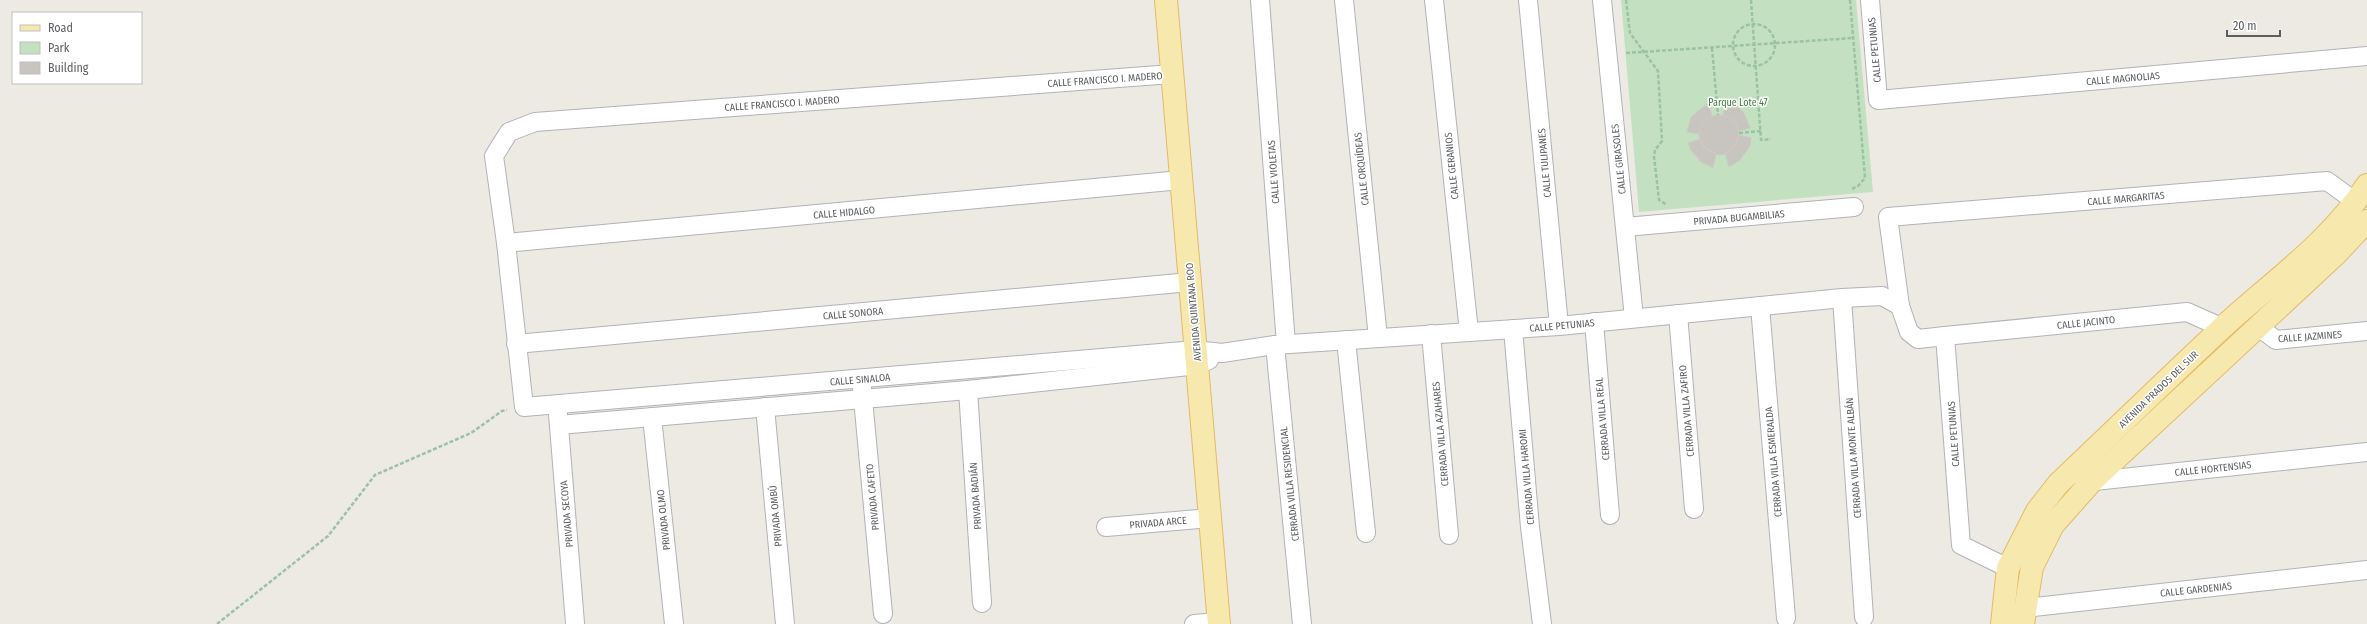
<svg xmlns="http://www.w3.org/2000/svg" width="2367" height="624" font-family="'Fira Sans Condensed',sans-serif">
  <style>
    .green { fill: #c3e1c1 }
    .building { fill: #c8c4c0; stroke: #d0cbc2 }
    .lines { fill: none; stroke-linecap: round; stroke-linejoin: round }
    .minor-casing { stroke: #b0b3b7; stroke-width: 20 }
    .major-casing { stroke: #e3bb65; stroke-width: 24 }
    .path { stroke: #9cc2a5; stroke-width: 2.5; stroke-dasharray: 4 2; stroke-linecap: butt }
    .minor { stroke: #fff; stroke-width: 18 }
    .major { stroke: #f7e8ad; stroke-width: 22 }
    .labels { text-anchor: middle; stroke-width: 3; stroke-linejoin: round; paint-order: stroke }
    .street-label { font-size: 10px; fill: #5b5e62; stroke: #fff }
    .park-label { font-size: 10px; fill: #3d7f3d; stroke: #fff }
  </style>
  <rect width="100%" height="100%" fill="#eceae3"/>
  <!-- green -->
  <polygon class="green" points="1621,0 1856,0 1873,192 1639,212"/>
  <!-- building -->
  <g class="building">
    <polygon points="1726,102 1739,108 1744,113 1750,128 1739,131 1735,123 1723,115"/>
    <polygon points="1708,103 1712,116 1704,122 1699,134 1687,132 1691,117"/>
    <circle cx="1719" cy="135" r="20"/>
    <polygon points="1739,135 1751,138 1750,146 1740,160 1729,167 1725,153 1734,148"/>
    <polygon points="1700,139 1704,147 1716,154 1713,168 1701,162 1691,150 1688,143"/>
  </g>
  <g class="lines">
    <!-- minor casing -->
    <g class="minor-casing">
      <g id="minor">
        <polyline points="1260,0 1286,344"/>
        <polyline points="1344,0 1378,338"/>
        <polyline points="1434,0 1469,332"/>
        <polyline points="1528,0 1559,326"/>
        <polyline points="1602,0 1634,318"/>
        <polyline points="1870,0 1878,100 2367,56"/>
        <polyline points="1172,74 535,122 509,132 494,156 506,243 524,407 1195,350 1222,353 1275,345 1559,326 1842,298 1882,296 1900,306 1909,332 1918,339 1945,336 1961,545 2008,568"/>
        <polyline points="1625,227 1854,207"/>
        <polyline points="506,243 1181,180"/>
        <polyline points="1842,298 1864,617"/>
        <polyline points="1760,306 1786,618"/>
        <polyline points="1900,306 1888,217 2327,181 2356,202"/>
        <polyline points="1678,314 1694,509"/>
        <polyline points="1594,322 1610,515"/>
        <polyline points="2257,326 2276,340 2367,331"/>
        <polyline points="1513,329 1530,527 1542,624"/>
        <polyline points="1431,334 1449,535"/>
        <polyline points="1945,336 2187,312 2223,328"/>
        <polyline points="1346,340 1366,533"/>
        <polyline points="516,344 1190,282"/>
        <polyline points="1275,345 1302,624"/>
        <polyline points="862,388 883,614"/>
        <polyline points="968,390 982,603"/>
        <polyline points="765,407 785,624"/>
        <polyline points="558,414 575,623"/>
        <polyline points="652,417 674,624"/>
        <polyline points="559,425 968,390 1198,365 1209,360"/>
        <polyline points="2085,482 2367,452"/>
        <polyline points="1106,527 1210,518"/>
        <polyline points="2025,608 2367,570"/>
        <polyline points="1194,624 1219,622"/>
      </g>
    </g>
    <!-- major casing -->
    <g class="major-casing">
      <g id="major">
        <polyline points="1166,0 1219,624"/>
        <path d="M2002,624L2008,568L2037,511L2058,484C2113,432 2167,379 2223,327C2272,282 2330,242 2367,185"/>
        <polyline points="2023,624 2032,567 2053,525 2092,481 2336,254 2367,221"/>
      </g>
    </g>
    <!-- path -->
    <g class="path">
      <polyline points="1626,0 1630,33 1658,71 1662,141 1655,150 1654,156 1659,200 1667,205"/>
      <polyline points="1751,0 1761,140 1771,139"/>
      <polyline points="1850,0 1865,178 1858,186 1852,189"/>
      <circle cx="1754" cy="45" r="21"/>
      <polyline points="1712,48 1718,115"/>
      <polyline points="1626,53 1853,38"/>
      <polyline points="1739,133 1761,131"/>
      <polyline points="217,624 328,536 375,475 471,433 502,411 507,410"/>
    </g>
    <!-- minor -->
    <use href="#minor" class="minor"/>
    <!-- major -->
    <use href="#major" class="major"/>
  </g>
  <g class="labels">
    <!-- street labels -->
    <g class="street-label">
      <text transform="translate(1874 50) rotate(-95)" y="4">CALLE PETUNIAS</text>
      <text transform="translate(2123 78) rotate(-5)" y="4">CALLE MAGNOLIAS</text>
      <text transform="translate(1105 79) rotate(-4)" y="4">CALLE FRANCISCO I. MADERO</text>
      <text transform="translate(782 103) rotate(-4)" y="4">CALLE FRANCISCO I. MADERO</text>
      <text transform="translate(1618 159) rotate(-96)" y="4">CALLE GIRASOLES</text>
      <text transform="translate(1544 163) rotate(-95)" y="4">CALLE TULIPANES</text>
      <text transform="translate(1451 166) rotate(-96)" y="4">CALLE GERANIOS</text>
      <text transform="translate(1361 169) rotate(-96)" y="4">CALLE ORQUÍDEAS</text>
      <text transform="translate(1273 172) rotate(-94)" y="4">CALLE VIOLETAS</text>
      <text transform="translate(2126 198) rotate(-5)" y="4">CALLE MARGARITAS</text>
      <text transform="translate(844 212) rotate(-5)" y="4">CALLE HIDALGO</text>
      <text transform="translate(1739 217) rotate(-5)" y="4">PRIVADA BUGAMBILIAS</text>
      <text transform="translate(1193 312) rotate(-95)" y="4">AVENIDA QUINTANA ROO</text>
      <text transform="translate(853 313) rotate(-5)" y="4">CALLE SONORA</text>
      <text transform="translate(2086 322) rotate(-6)" y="4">CALLE JACINTO</text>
      <text transform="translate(1562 325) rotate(-5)" y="4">CALLE PETUNIAS</text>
      <text transform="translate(2310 336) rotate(-4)" y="4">CALLE JAZMINES</text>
      <text transform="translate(860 379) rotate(-5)" y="4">CALLE SINALOA</text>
      <text transform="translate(2158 389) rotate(-44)" y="4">AVENIDA PRADOS DEL SUR</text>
      <text transform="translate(1686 411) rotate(-95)" y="4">CERRADA VILLA ZAFIRO</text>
      <text transform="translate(1602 419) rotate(-95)" y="4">CERRADA VILLA REAL</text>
      <text transform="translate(1440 434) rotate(-95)" y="4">CERRADA VILLA AZAHARES</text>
      <text transform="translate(1953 434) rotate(-94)" y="4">CALLE PETUNIAS</text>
      <text transform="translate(1853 458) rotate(-94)" y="4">CERRADA VILLA MONTE ALBÁN</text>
      <text transform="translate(1773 462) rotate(-95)" y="4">CERRADA VILLA ESMERALDA</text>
      <text transform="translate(2213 468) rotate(-6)" y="4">CALLE HORTENSIAS</text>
      <text transform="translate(1526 477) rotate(-95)" y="4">CERRADA VILLA HAROMI</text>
      <text transform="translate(1289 484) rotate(-96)" y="4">CERRADA VILLA RESIDENCIAL</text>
      <text transform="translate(975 496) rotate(-94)" y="4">PRIVADA BADIÁN</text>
      <text transform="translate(872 497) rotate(-95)" y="4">PRIVADA CAFETO</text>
      <text transform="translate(566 514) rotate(-95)" y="4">PRIVADA SECOYA</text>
      <text transform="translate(775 516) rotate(-95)" y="4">PRIVADA OMBÚ</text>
      <text transform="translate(663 520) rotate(-96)" y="4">PRIVADA OLMO</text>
      <text transform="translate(1158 522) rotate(-5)" y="4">PRIVADA ARCE</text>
      <text transform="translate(2196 589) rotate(-6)" y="4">CALLE GARDENIAS</text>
    </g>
    <!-- park labels -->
    <g class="park-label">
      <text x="1738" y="106">Parque Lote 47</text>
    </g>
  </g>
  <!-- legend -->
  <rect x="12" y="12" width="130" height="72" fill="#ffffff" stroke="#bdbfc0"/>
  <rect x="20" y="25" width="20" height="6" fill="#f7e8ad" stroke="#bdbfc0"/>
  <text x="48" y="32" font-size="12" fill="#5b5e62">Road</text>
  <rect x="20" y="42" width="20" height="12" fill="#c3e1c1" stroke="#bdbfc0"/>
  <text x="48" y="52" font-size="12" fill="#5b5e62">Park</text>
  <rect x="20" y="62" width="20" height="12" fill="#c8c4c0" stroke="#bdbfc0"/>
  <text x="48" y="72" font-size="12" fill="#5b5e62">Building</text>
  <!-- scale -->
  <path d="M2227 30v6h53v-6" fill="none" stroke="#5b5e62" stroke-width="2"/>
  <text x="2233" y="30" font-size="12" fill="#5b5e62" stroke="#ffffff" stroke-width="3" paint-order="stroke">20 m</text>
</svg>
